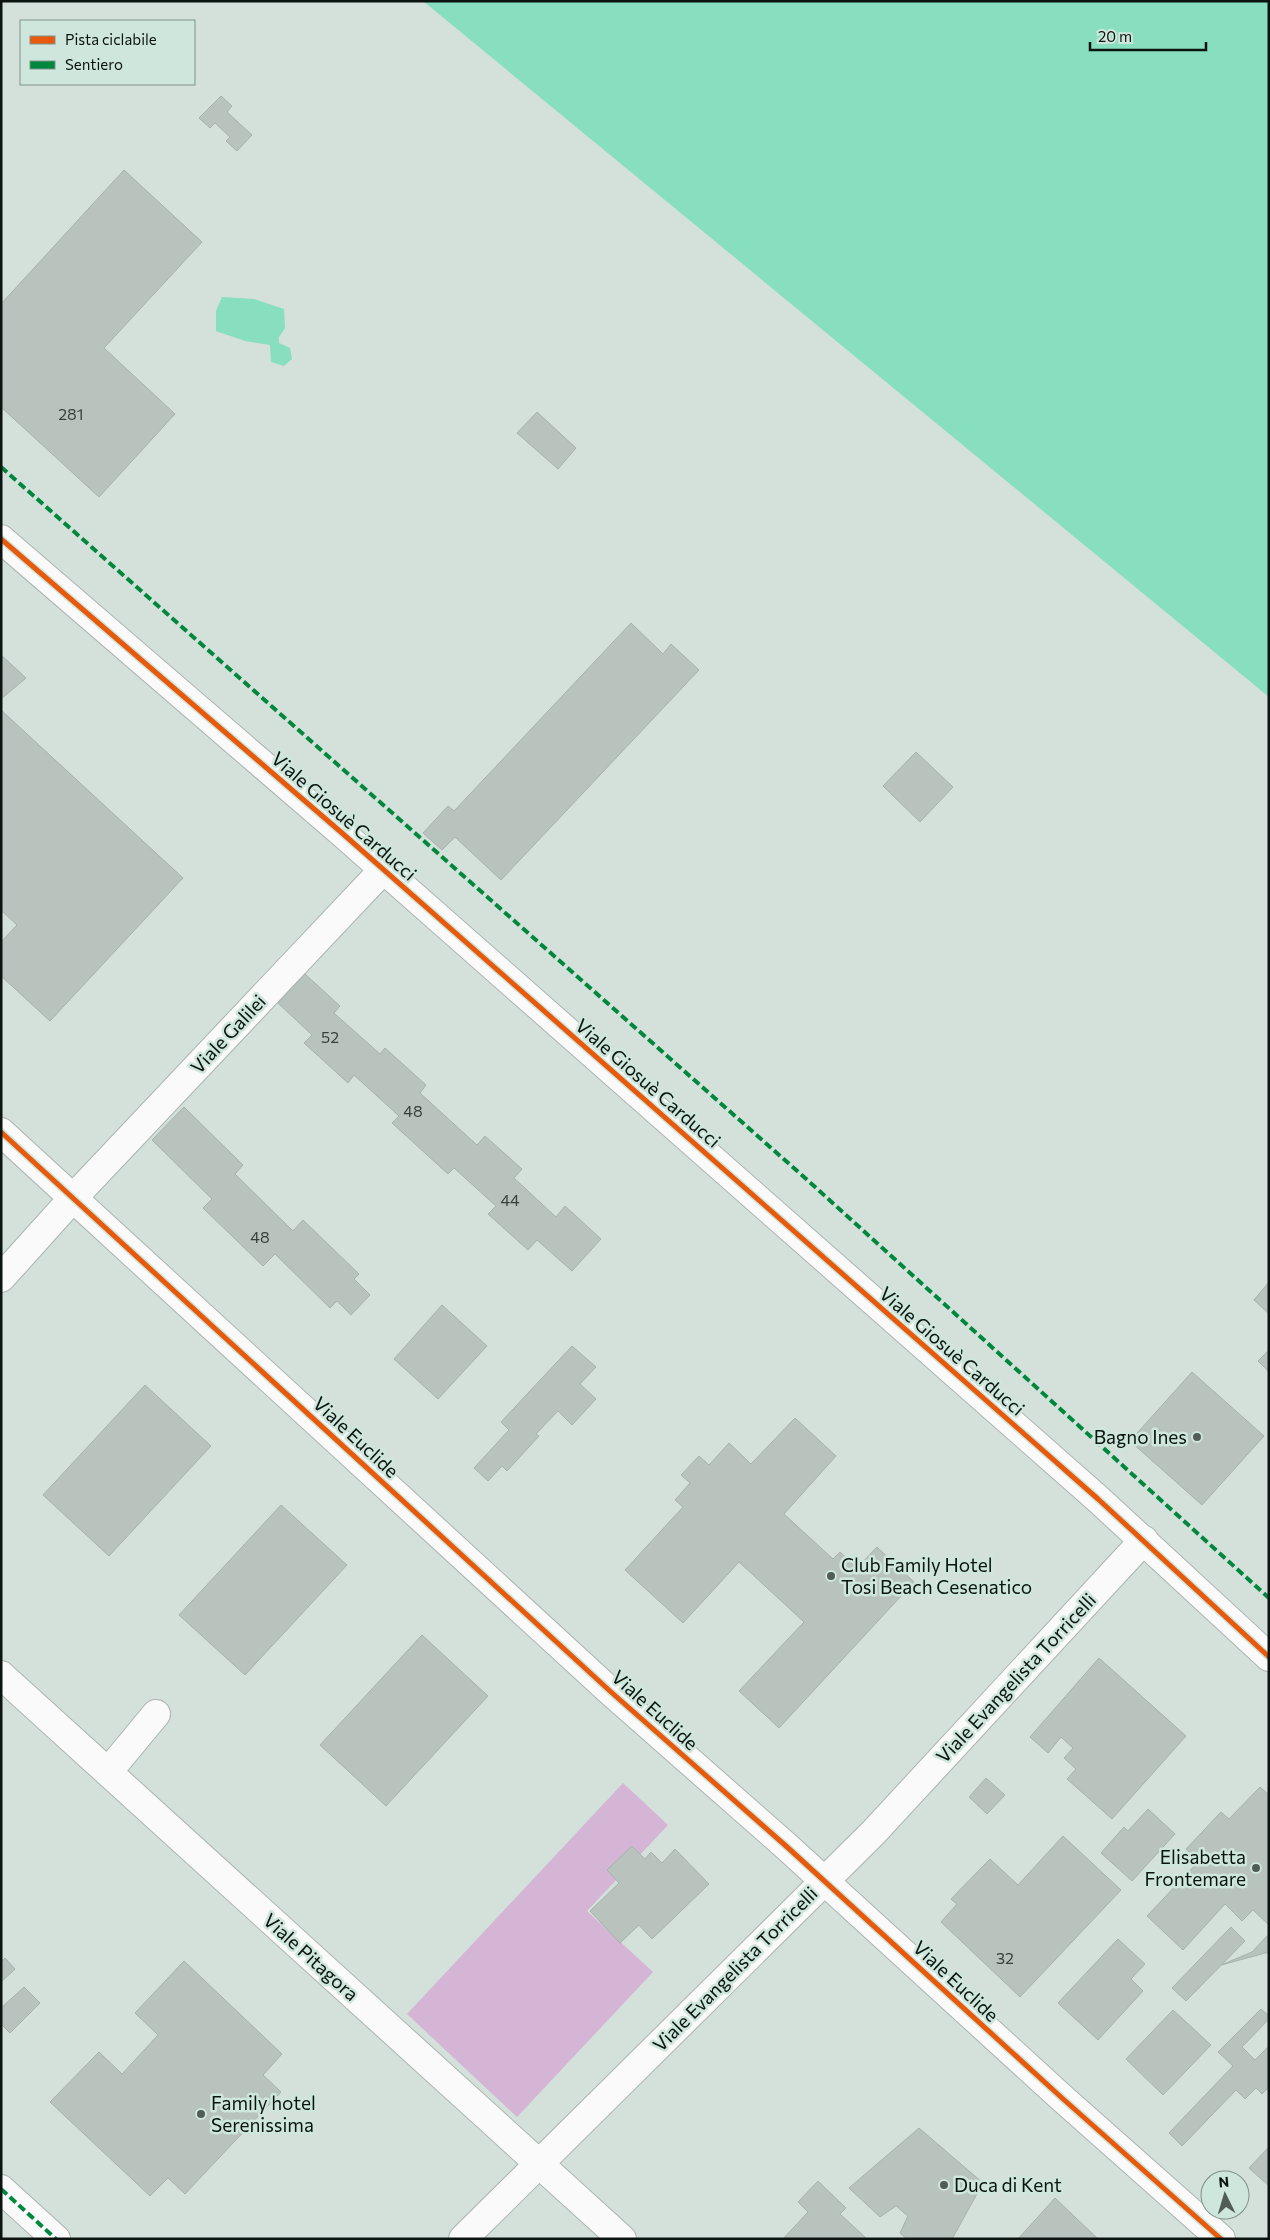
<svg xmlns="http://www.w3.org/2000/svg" width="1270" height="2240" font-family="Commissioner,sans-serif">
  <style>
    .green { fill: #d4b5d6 }
    .water { fill: #87dfbf }
    .building { fill: #b8c3be; stroke: #a7b1ad }
    .lines { fill: none; stroke-linecap: round; stroke-linejoin: round }
    .minor-casing { stroke: #abb5b1; stroke-width: 30 }
    .minor { stroke: #f9faf9; stroke-width: 28 }
    .quiet { stroke: #00873e; stroke-width: 4; stroke-dasharray: 8 4; stroke-linecap: butt }
    .cycleway-casing { stroke: #cee6db; stroke-width: 8 }
    .cycleway { stroke: #e8590c; stroke-width: 5 }
    .poi-dot { fill: #515b57; stroke: #cee6db; stroke-width: 2 }
    .labels { text-anchor: middle; stroke-width: 5; stroke-linejoin: round; paint-order: stroke }
    .number-label { font-size: 16px; fill: #36403c }
    .street-label { font-size: 19px; fill: #0b1410; stroke: #cee6db }
    .poi-label { font-size: 19px; fill: #0b1410; stroke: #cee6db; text-anchor: start }
  </style>
  <rect width="100%" height="100%" fill="#d4e0da"/>
  <!-- green -->
  <polygon class="green" points="623,1783 668,1825 587,1911 653,1972 517,2117 407,2014"/>
  <!-- water -->
  <g class="water">
    <polygon points="423,1 1269,1 1269,697"/>
    <polygon points="222,297 254,299 284,309 285,328 279,337 279,343 290,348 292,359 284,366 271,362 270,345 245,341 216,331 216,311"/>
  </g>
  <!-- building -->
  <g class="building">
    <polygon points="221,96 232,106 227,112 252,135 237,151 226,141 230,137 215,123 210,128 199,118"/>
    <polygon points="124,170 202,242 104,348 175,414 99,497 1,407 1,304"/>
    <polygon points="537,412 576,448 558,469 517,433"/>
    <polygon points="631,623 663,654 671,644 699,670 501,880 455,837 442,850 423,833 448,806 454,811"/>
    <polygon points="1,655 26,678 1,699"/>
    <polygon points="1,710 183,878 50,1021 1,976 1,942 17,925 1,910"/>
    <polygon points="916,752 953,787 920,822 883,786"/>
    <polygon points="305,974 340,1006 334,1013 380,1054 385,1048 426,1085 420,1093 477,1145 485,1136 522,1169 514,1178 556,1217 565,1206 601,1239 572,1271 537,1240 528,1250 488,1214 496,1206 454,1168 448,1174 392,1123 399,1116 354,1075 348,1083 304,1043 312,1035 278,1003"/>
    <polygon points="184,1107 243,1165 235,1174 293,1231 303,1220 359,1274 354,1279 370,1295 351,1315 337,1301 330,1308 275,1254 263,1266 203,1208 212,1199 152,1140"/>
    <polygon points="1269,1282 1269,1314 1254,1300"/>
    <polygon points="442,1305 487,1346 438,1399 394,1359"/>
    <polygon points="572,1346 596,1367 580,1384 596,1399 572,1425 558,1411 536,1434 539,1436 507,1471 502,1466 488,1481 474,1468 509,1430 501,1422"/>
    <polygon points="1269,1350 1269,1372 1258,1361"/>
    <polygon points="1192,1372 1264,1436 1202,1505 1130,1441"/>
    <polygon points="145,1385 211,1446 109,1556 43,1495"/>
    <polygon points="795,1418 836,1456 784,1514 833,1559 840,1552 857,1568 877,1547 914,1582 779,1728 739,1691 804,1622 739,1562 683,1623 625,1570 683,1507 675,1500 690,1483 681,1475 699,1456 709,1465 729,1443 751,1464"/>
    <polygon points="281,1505 347,1565 245,1675 179,1615"/>
    <polygon points="422,1635 488,1696 386,1806 320,1745"/>
    <polygon points="1099,1658 1186,1736 1112,1819 1067,1779 1076,1769 1064,1758 1073,1748 1061,1737 1048,1753 1030,1737"/>
    <polygon points="986,1778 1005,1795 987,1814 969,1797"/>
    <polygon points="1260,1787 1269,1795 1269,1925 1253,1910 1242,1921 1225,1904 1183,1950 1147,1916 1199,1861 1186,1849 1221,1812 1229,1819"/>
    <polygon points="1148,1809 1175,1834 1132,1881 1101,1853 1124,1827 1128,1831"/>
    <polygon points="1063,1836 1121,1890 1020,1997 941,1922 957,1904 951,1899 990,1859 1018,1885"/>
    <polygon points="632,1846 645,1859 651,1852 662,1863 675,1849 709,1884 652,1939 639,1925 620,1943 590,1911 619,1883 607,1870"/>
    <polygon points="1231,1927 1245,1941 1186,2001 1172,1988"/>
    <polygon points="1269,1934 1269,1952 1221,1965 1252,1952"/>
    <polygon points="1118,1939 1145,1964 1131,1979 1143,1991 1098,2040 1058,2003"/>
    <polygon points="5,1958 15,1969 1,1982 1,1962"/>
    <polygon points="184,1961 282,2054 263,2075 281,2092 185,2194 168,2178 150,2196 50,2102 99,2052 122,2074 158,2035 135,2013"/>
    <polygon points="24,1987 40,2003 10,2033 1,2024 1,2008"/>
    <polygon points="1261,2009 1269,2016 1269,2019 1242,2047 1255,2060 1269,2046 1269,2087 1262,2094 1256,2088 1245,2099 1236,2090 1182,2146 1169,2133 1233,2066 1218,2052"/>
    <polygon points="1173,2010 1211,2045 1163,2095 1126,2059"/>
    <polygon points="919,2128 983,2183 952,2239 907,2239 900,2233 908,2216 896,2206 880,2217 849,2188"/>
    <polygon points="1269,2147 1269,2186 1249,2168"/>
    <polygon points="818,2181 846,2208 840,2214 867,2239 783,2239 808,2212 798,2202"/>
    <polygon points="1055,2198 1098,2239 1018,2239"/>
  </g>
  <g class="lines">
    <!-- minor casing -->
    <g class="minor-casing">
      <g id="minor">
        <polyline points="1,539 342,833 1098,1499 1269,1657"/>
        <polyline points="1,1132 611,1692 786,1846 1062,2098 1221,2239"/>
        <polyline points="1,1278 73,1198 383,870"/>
        <polyline points="1,1675 622,2239"/>
        <polyline points="108,1772 156,1714"/>
        <polyline points="1,2189 56,2239"/>
        <polyline points="463,2239 873,1833 1144,1540"/>
      </g>
    </g>
    <!-- minor -->
    <use href="#minor" class="minor"/>
    <!-- quiet -->
    <g class="quiet">
      <polyline points="1,467 804,1177 1269,1598"/>
      <polyline points="1,2189 56,2239"/>
    </g>
    <!-- cycleway casing -->
    <g class="cycleway-casing">
      <g id="cycleway">
        <polyline points="1,539 342,833 1098,1499 1269,1657"/>
        <polyline points="1,1132 611,1692 786,1846 1062,2098 1221,2239"/>
      </g>
    </g>
    <!-- cycleway -->
    <use href="#cycleway" class="cycleway"/>
  </g>
  <!-- markers -->
  <g class="poi-dot">
    <circle cx="1197" cy="1437" r="5"/>
    <circle cx="831" cy="1576" r="5"/>
    <circle cx="1256" cy="1868" r="5"/>
    <circle cx="201" cy="2114" r="5"/>
    <circle cx="944" cy="2185" r="5"/>
  </g>
  <g class="labels">
    <!-- number labels -->
    <g class="number-label">
      <text x="71" y="420">281</text>
      <text x="330" y="1043">52</text>
      <text x="413" y="1117">48</text>
      <text x="510" y="1206">44</text>
      <text x="260" y="1243">48</text>
      <text x="1005" y="1964">32</text>
    </g>
    <!-- street labels -->
    <g class="street-label">
      <text transform="translate(344 816) rotate(41)" y="7">Viale Giosuè Carducci</text>
      <text transform="translate(228 1034) rotate(-47)" y="7">Viale Galilei</text>
      <text transform="translate(648 1083) rotate(41)" y="7">Viale Giosuè Carducci</text>
      <text transform="translate(952 1351) rotate(41)" y="7">Viale Giosuè Carducci</text>
      <text transform="translate(356 1437) rotate(43)" y="7">Viale Euclide</text>
      <text transform="translate(1016 1678) rotate(-47)" y="7">Viale Evangelista Torricelli</text>
      <text transform="translate(655 1710) rotate(42)" y="7">Viale Euclide</text>
      <text transform="translate(311 1957) rotate(42)" y="7">Viale Pitagora</text>
      <text transform="translate(735 1969) rotate(-45)" y="7">Viale Evangelista Torricelli</text>
      <text transform="translate(956 1981) rotate(43)" y="7">Viale Euclide</text>
    </g>
    <!-- poi labels -->
    <g class="poi-label">
      <text x="1187" y="1444" text-anchor="end">Bagno Ines</text>
      <text x="841" y="1572">Club Family Hotel<tspan x="841" dy="22">Tosi Beach Cesenatico</tspan></text>
      <text x="1246" y="1864" text-anchor="end">Elisabetta<tspan x="1246" dy="22">Frontemare</tspan></text>
      <text x="211" y="2110">Family hotel<tspan x="211" dy="22">Serenissima</tspan></text>
      <text x="954" y="2192">Duca di Kent</text>
    </g>
  </g>
  <!-- border -->
  <rect width="1270" height="2240" fill="none" stroke="#0b1410" stroke-width="5"/>
  <!-- legend -->
  <rect x="20" y="20" width="175" height="65" fill="#cee6db" stroke="#80928a"/>
  <rect x="30" y="36" width="25" height="8" fill="#e8590c" stroke="#80928a"/>
  <text x="65" y="45" font-size="15" fill="#0b1410">Pista ciclabile</text>
  <rect x="30" y="61" width="25" height="8" fill="#00873e" stroke="#80928a"/>
  <text x="65" y="70" font-size="15" fill="#0b1410">Sentiero</text>
  <!-- north arrow -->
  <g transform="translate(1225 2195) rotate(355)"><circle r="24" fill="#cee6db" stroke="#80928a"/>
  <path d="M0-4L9 19L0 12L-9 19Z" fill="#515b57"/>
  <text y="-8" font-size="14" font-weight="bold" text-anchor="middle" fill="#0b1410">N</text>
  </g>
  <!-- scale -->
  <path d="M1090 42v8h116v-8" fill="none" stroke="#0b1410" stroke-width="2.5"/>
  <text x="1098" y="42" font-size="15" fill="#0b1410" stroke="#cee6db" stroke-width="4" paint-order="stroke">20 m</text>
</svg>
